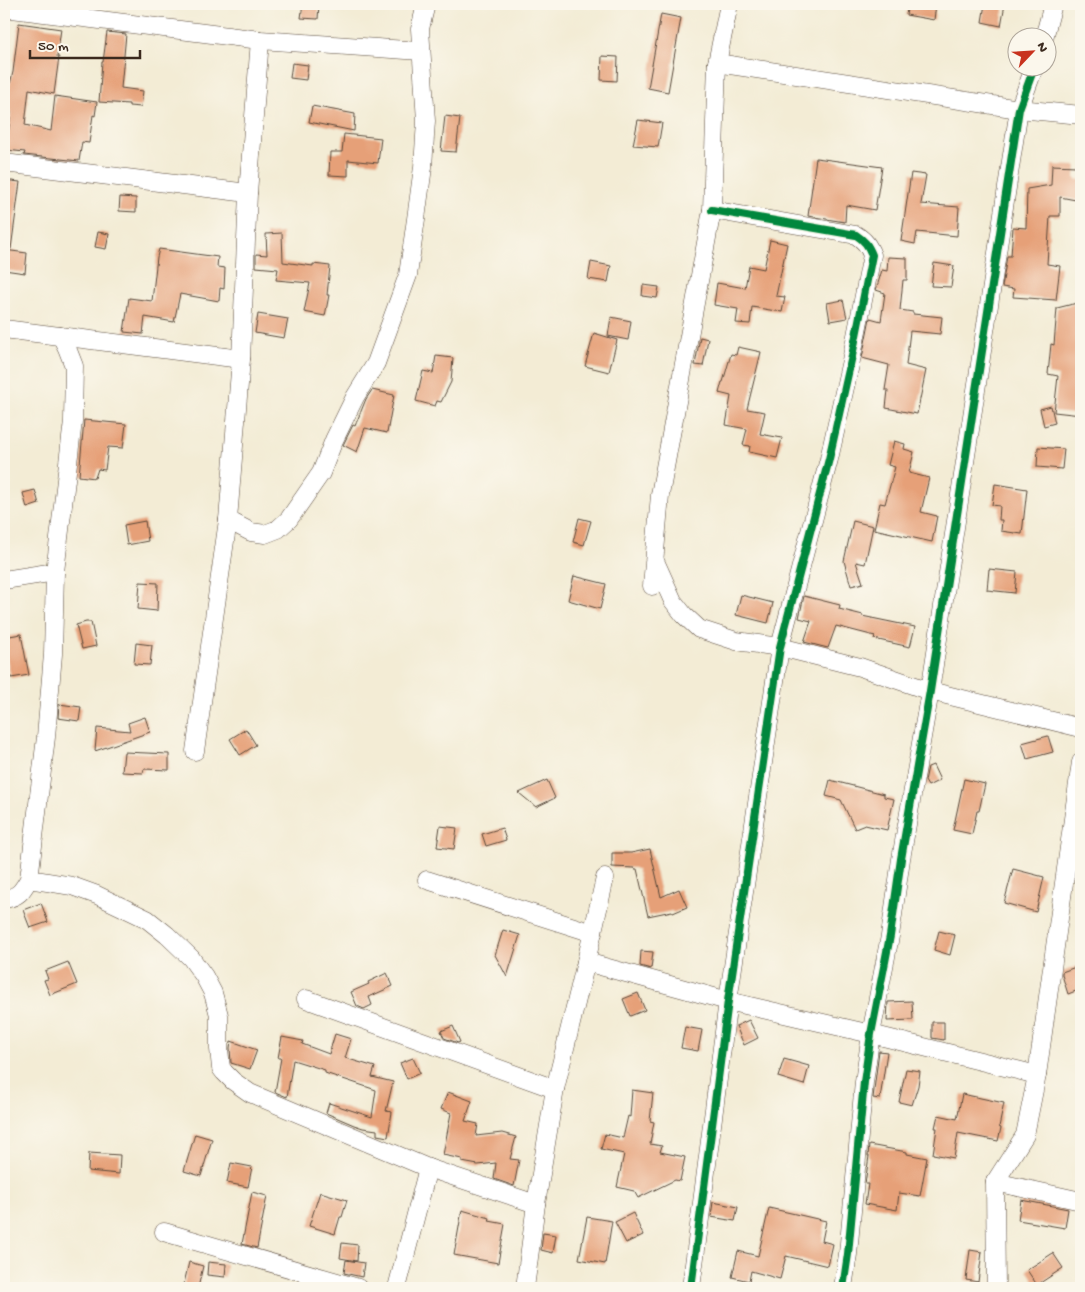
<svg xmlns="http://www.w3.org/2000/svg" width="1085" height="1292" font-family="'Gochi Hand',sans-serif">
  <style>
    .building { fill: #e6a078 }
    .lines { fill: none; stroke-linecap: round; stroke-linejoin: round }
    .minor-casing { stroke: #574739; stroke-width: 19 }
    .minor { stroke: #fff; stroke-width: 18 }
    .cycleway-casing { stroke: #fbf7ec; stroke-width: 11 }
    .cycleway { stroke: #00873e; stroke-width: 8 }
  </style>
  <rect width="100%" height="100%" fill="#fbf7ec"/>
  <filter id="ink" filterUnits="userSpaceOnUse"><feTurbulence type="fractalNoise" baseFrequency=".02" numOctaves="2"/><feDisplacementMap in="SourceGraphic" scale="10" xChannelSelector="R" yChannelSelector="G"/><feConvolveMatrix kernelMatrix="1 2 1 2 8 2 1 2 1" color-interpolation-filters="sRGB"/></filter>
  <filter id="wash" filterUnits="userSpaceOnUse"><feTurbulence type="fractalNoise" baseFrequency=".0096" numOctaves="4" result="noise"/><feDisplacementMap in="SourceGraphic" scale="20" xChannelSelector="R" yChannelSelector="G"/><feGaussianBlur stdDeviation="1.12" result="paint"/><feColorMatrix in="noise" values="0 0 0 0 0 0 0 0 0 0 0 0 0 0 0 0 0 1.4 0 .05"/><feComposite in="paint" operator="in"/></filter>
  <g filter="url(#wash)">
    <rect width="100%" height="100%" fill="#f3ecd5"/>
    <g id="blocks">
      <!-- building -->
      <g class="building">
        <polygon points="303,4 319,4 318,19 301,18"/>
        <polygon points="908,4 936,4 934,20 906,15"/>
        <polygon points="985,4 1005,4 1001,26 982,22"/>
        <polygon points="661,14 681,18 668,92 648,88"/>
        <polygon points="19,23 61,29 57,57 59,57 54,94 29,89 25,125 51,131 55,96 97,102 95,116 93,115 89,143 82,142 79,161 24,155 25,152 6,150 11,112 4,111 4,91 8,92 13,72"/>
        <polygon points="107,32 126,34 121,88 143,91 141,107 129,106 129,104 99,102 102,62 103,62"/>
        <polygon points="602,56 618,57 617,81 601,80"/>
        <polygon points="292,63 308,65 306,80 290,78"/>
        <polygon points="312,106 355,114 354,131 309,122"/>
        <polygon points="445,116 460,118 456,152 441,151"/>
        <polygon points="638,120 662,123 658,147 633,145"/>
        <polygon points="344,134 381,138 378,163 348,160 348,176 329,175 330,152 342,152"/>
        <polygon points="816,158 882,167 875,210 846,205 845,222 808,216"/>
        <polygon points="1052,165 1076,166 1075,179 1081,180 1081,201 1060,197 1060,216 1050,216 1047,264 1060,266 1056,300 1013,297 1014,289 1002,287 1007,256 1011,256 1013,227 1026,228 1027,189 1051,185"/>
        <polygon points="911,173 926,175 921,204 959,207 957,236 917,232 915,244 901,241"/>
        <polygon points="4,180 20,182 11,249 4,249"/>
        <polygon points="120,197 136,198 136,212 119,211"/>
        <polygon points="98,232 109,234 106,249 95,247"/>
        <polygon points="282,233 283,262 313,266 313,264 330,266 327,295 329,295 325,316 304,312 310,283 276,280 278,269 256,267 256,254 267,255 266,234"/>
        <polygon points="770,240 787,244 776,296 785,297 782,312 752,307 750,324 736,323 738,309 714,305 717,283 745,288 749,266 764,269"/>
        <polygon points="159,249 218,257 217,267 225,268 224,289 220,288 219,301 180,294 174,322 145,317 143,334 124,332 129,298 152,301 157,257"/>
        <polygon points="4,250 27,253 25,273 4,270"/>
        <polygon points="888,257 907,258 907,280 903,280 900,310 913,312 913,314 942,317 940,334 910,331 906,365 926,370 917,414 886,408 888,390 885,390 889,365 862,358 870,318 881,321 885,293 876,290 882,270 887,271"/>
        <polygon points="591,262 611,266 608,282 588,279"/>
        <polygon points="934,263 954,266 951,287 931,286"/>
        <polygon points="643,285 659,287 657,298 642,296"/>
        <polygon points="843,300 847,318 830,321 827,303"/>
        <polygon points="1077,303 1080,315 1081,315 1081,415 1054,412 1058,376 1048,374 1051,344 1054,345 1057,308"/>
        <polygon points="258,314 288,319 284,338 255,333"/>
        <polygon points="611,317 631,321 628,340 608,336"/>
        <polygon points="594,333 617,340 609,372 585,366"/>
        <polygon points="700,337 708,339 703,366 695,365"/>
        <polygon points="738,347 761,352 747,409 765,412 760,434 782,438 777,458 749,452 750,446 743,445 747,429 726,425 731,396 719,393 722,382 723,382 731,354 736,355"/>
        <polygon points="436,356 453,358 451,382 441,402 437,401 435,406 416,401 423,371 433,373"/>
        <polygon points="372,390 394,395 387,433 365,428 357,452 343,445 353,425 355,426 366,399"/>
        <polygon points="1051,406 1055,423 1044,426 1040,409"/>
        <polygon points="84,420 126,424 123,448 108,447 105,470 98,469 95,478 79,476"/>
        <polygon points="894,441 905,444 904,449 914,452 909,473 929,478 921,512 937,516 932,542 874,529 880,503 885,504 895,467 888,465"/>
        <polygon points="1038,447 1064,449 1062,469 1037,467"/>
        <polygon points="995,484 1027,489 1022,534 1001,531 1002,520 999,520 1000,506 992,505"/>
        <polygon points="35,490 39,504 27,508 23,493"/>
        <polygon points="579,518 591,521 584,545 573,542"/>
        <polygon points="145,521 148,541 127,545 124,525"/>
        <polygon points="853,521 873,526 865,564 856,562 863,583 851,586 844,561"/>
        <polygon points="989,569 1017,572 1015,593 987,590"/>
        <polygon points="574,576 606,584 600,609 568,600"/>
        <polygon points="140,582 158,583 157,611 138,609"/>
        <polygon points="741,595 773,603 768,623 736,615"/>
        <polygon points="804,596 840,605 839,609 863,615 862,616 915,627 910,647 874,639 875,636 836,626 828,648 804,642 811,621 799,618"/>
        <polygon points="86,622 91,622 96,646 82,649 76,625"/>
        <polygon points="21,634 29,675 11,678 4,646 4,637"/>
        <polygon points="136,643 152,645 150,665 134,664"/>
        <polygon points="59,704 81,707 79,721 58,718"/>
        <polygon points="145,717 150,732 95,751 97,728 130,731 128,723"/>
        <polygon points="246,729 256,745 240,755 230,739"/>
        <polygon points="1048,736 1053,752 1027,759 1022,743"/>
        <polygon points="124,752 169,754 169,770 144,769 143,773 122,772"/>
        <polygon points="933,765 940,780 928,786 925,781 928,767"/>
        <polygon points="964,779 985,784 979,811 977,811 972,834 953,830"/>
        <polygon points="547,780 555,798 536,807 519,793"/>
        <polygon points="830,780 884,794 884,797 894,799 887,830 865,825 855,829 841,800 826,796"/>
        <polygon points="440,826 457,828 454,849 437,847"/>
        <polygon points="502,828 506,840 486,846 482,834"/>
        <polygon points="650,849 661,897 679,889 687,907 673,913 672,911 648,916 637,869 635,869 635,868 612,867 612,853 631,853"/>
        <polygon points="1013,869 1044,877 1036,912 1004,903"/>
        <polygon points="41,903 48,922 30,928 23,910"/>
        <polygon points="503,930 520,935 507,977 495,955"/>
        <polygon points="939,931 955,935 950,955 934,950"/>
        <polygon points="641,951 653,952 651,969 640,966"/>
        <polygon points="68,962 77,984 50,995 44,980 48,979 45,971"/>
        <polygon points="1081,965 1081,989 1068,994 1062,975 1062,972"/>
        <polygon points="387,973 393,986 369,997 372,1005 364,1009 357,1006 351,992 369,984 368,982"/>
        <polygon points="638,993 645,1010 630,1016 623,999"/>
        <polygon points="912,1001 913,1020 887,1021 888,1002"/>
        <polygon points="749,1020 758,1038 744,1045 736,1026"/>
        <polygon points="932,1022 944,1022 944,1040 932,1038"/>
        <polygon points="453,1026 460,1042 458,1043 444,1038 441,1031"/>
        <polygon points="685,1027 702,1030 698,1051 681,1048"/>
        <polygon points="335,1034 351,1039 345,1058 375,1067 372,1077 393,1082 386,1111 392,1112 388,1137 377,1135 377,1130 363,1128 354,1125 326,1113 329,1103 372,1117 376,1090 325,1073 325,1070 293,1060 287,1097 275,1092 281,1058 278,1058 282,1037 303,1041 302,1044 329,1054"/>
        <polygon points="231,1041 257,1050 250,1069 231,1063 230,1048"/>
        <polygon points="879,1051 887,1052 880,1099 873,1098"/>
        <polygon points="413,1058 420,1073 407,1079 400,1063"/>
        <polygon points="784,1059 809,1066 804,1085 778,1077"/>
        <polygon points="906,1069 920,1071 918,1086 912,1105 899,1102"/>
        <polygon points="632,1090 653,1093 650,1121 654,1122 650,1144 662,1146 660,1152 685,1157 680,1181 675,1180 638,1198 634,1191 617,1187 624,1154 601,1149 605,1134 623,1138 628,1116 630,1117"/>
        <polygon points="448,1092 472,1101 465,1121 478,1124 476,1136 502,1133 516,1137 510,1159 519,1160 514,1186 494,1179 496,1163 478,1165 462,1162 462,1159 443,1155 451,1113 441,1109"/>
        <polygon points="962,1094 1004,1103 999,1127 1001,1128 998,1141 958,1133 954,1158 933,1154 937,1128 935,1128 938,1115 957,1119"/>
        <polygon points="195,1134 212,1139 201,1176 184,1171"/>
        <polygon points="869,1145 907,1152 907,1154 927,1158 920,1196 899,1193 897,1210 865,1204 868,1184 865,1184 869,1156 868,1156"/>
        <polygon points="89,1153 120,1155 119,1174 88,1171"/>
        <polygon points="231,1163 252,1167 248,1187 227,1183"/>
        <polygon points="252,1192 267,1196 257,1248 242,1244"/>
        <polygon points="320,1192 347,1200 342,1217 340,1217 335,1234 309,1226"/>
        <polygon points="1021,1200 1068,1209 1065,1228 1018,1220"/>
        <polygon points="713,1202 738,1207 735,1221 711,1217"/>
        <polygon points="769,1208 826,1221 822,1241 833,1244 828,1266 786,1256 780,1279 751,1271 749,1281 732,1277 738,1251 758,1256"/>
        <polygon points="462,1210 490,1218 489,1221 505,1224 498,1263 454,1255"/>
        <polygon points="633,1213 643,1235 626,1243 615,1222"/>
        <polygon points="587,1217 612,1221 605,1264 579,1259"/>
        <polygon points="543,1233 556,1235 553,1253 541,1250"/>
        <polygon points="342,1243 358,1245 357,1261 340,1258"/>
        <polygon points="970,1250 982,1252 978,1282 966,1280"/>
        <polygon points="1053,1253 1063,1268 1037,1285 1027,1270"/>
        <polygon points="346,1260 364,1263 362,1277 344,1273"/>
        <polygon points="189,1262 203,1266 198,1288 183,1288"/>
        <polygon points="208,1262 226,1264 225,1277 207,1275"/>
      </g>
    </g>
  </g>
  <g filter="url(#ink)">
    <use href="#blocks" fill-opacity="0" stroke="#574739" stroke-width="1"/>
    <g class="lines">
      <!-- minor casing -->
      <g class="minor-casing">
        <g id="minor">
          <polyline points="4,8 260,40 421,51"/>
          <polyline points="1044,38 1053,4"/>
          <polyline points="717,63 1019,109 1081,115"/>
          <polyline points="4,163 248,193"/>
          <polyline points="4,329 241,359"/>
          <polyline points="228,520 251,532 265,534 278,529 289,519 321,473 334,440 355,397 376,363 408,275 416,219 423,167 426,121 420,29 426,4"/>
          <polyline points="655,561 673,601 684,615 699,629 736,641 780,647 860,667 930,691 1081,728"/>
          <polyline points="4,580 55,572"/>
          <polyline points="652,586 660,495 712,210 717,63 729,4"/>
          <polyline points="195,751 228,520 241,359 248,193 260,40"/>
          <polyline points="29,879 72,886 97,895 147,919 167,935 191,958 204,976 213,993 219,1015 219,1049 221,1068 224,1072 233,1081 250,1093 428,1168 536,1204"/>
          <polyline points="427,880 593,933"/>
          <path d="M4,899C19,897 22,891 29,879L46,737L53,654L55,572L73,421L74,366L67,348L61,336"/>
          <polyline points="586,962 728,1001 871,1034 1037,1075"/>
          <polyline points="306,999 555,1089"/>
          <polyline points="995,1182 1081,1201"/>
          <polyline points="164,1232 358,1288"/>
          <polyline points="397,1288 428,1168"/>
          <polyline points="525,1288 536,1204 555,1089 586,962 605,878"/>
          <path d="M691,1288L728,1001L780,647L829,459L852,356L872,255C868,245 865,241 856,235L712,210"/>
          <polyline points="843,1288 848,1254 864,1082 871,1034 890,936 901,859 930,691 1019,109 1034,68"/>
          <polyline points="996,1288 995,1182 1025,1135 1037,1075 1081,762"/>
        </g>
      </g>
      <!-- minor -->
      <use href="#minor" class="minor"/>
      <!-- cycleway casing -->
      <g class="cycleway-casing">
        <g id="cycleway">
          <path d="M691,1288L728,1001L780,647L829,459L852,356L872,255C868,245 865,241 856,235L712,210"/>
          <polyline points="843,1288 848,1254 864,1082 871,1034 890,936 901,859 930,691 1019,109 1034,68"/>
        </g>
      </g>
      <!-- cycleway -->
      <use href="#cycleway" class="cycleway"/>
    </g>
  </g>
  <!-- margin -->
  <rect width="1085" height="1292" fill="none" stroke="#fbf7ec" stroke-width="20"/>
  <!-- north arrow -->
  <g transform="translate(1032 52) rotate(65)"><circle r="24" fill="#fbf7ec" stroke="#aea59a"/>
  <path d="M0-4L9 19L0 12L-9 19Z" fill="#c8321e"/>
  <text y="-8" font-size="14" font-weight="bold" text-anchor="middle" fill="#3b2a1e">N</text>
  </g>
  <!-- scale -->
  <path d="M30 50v8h110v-8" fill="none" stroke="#3b2a1e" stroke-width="2.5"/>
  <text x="38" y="50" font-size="15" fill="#3b2a1e" stroke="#fbf7ec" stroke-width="4" paint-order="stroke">50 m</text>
</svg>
